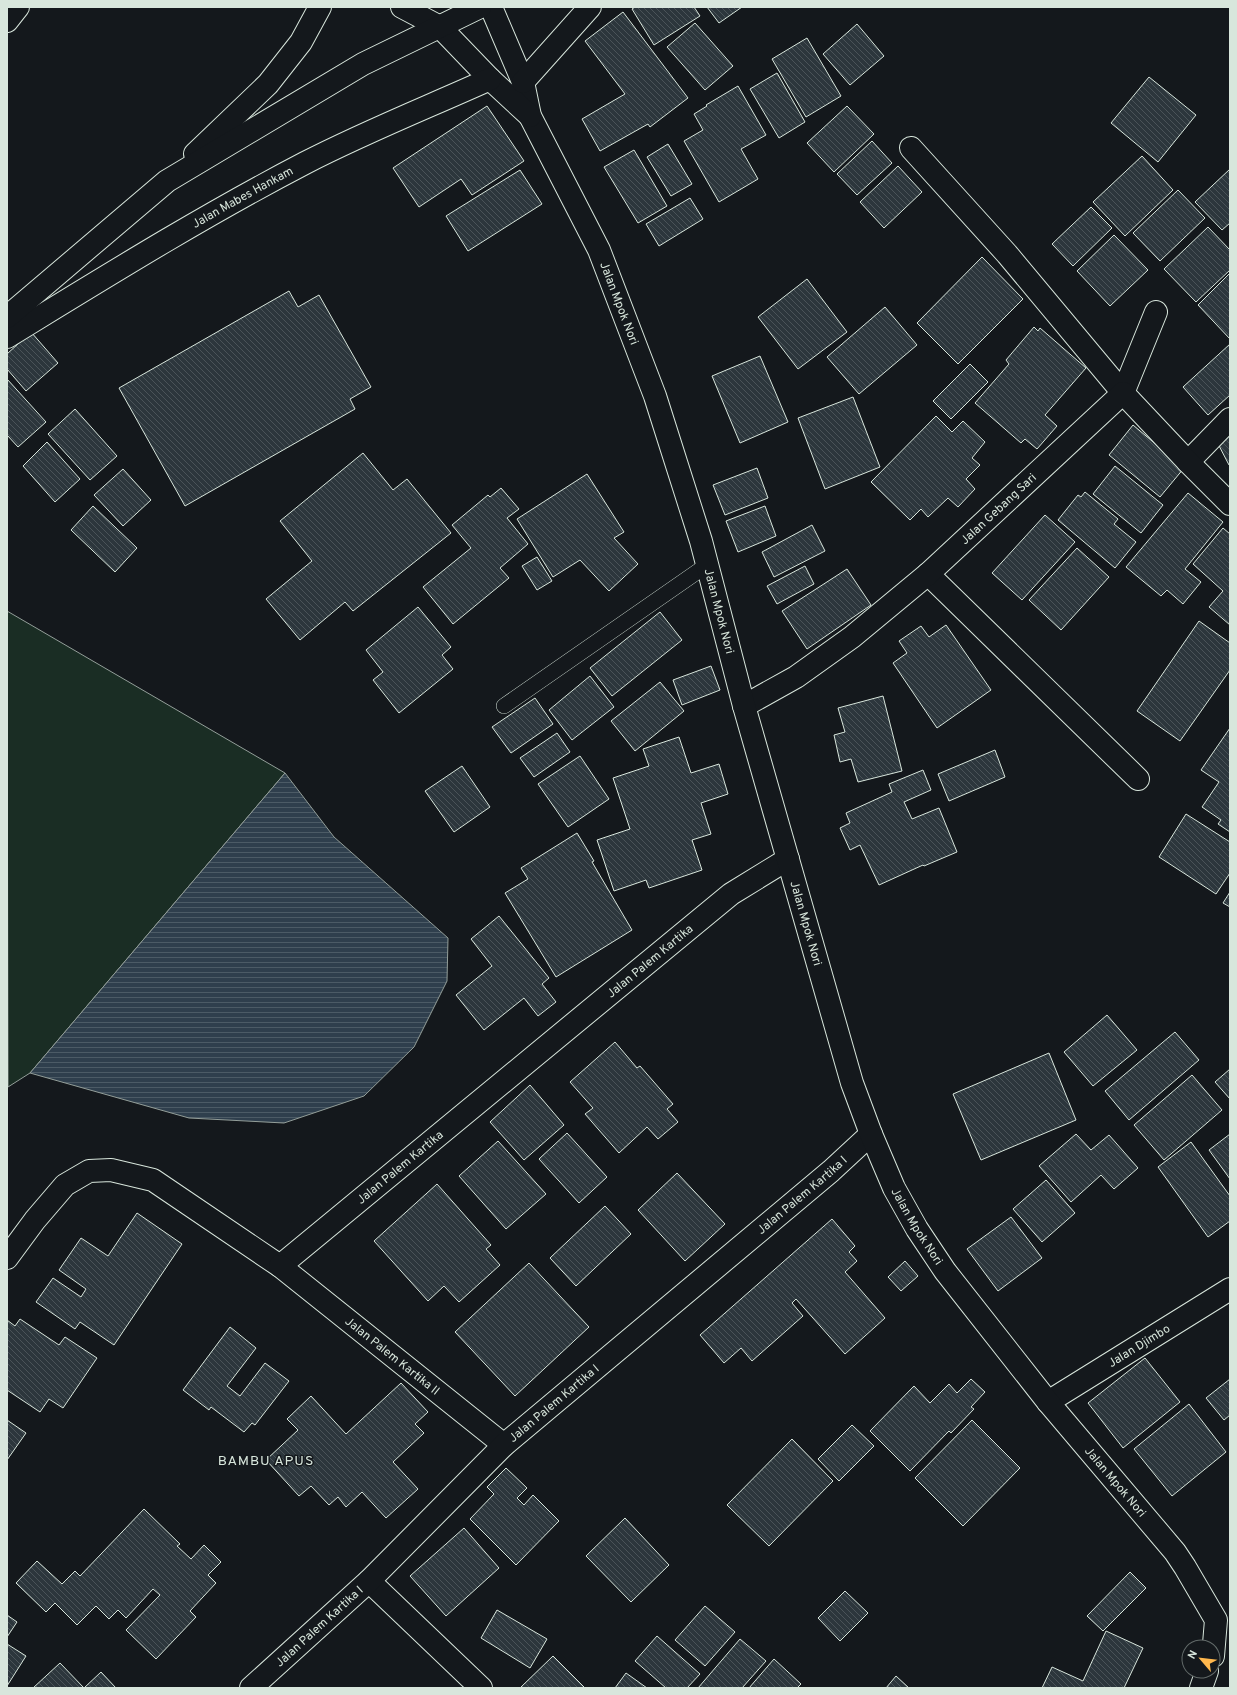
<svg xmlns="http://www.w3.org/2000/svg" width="1237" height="1695" font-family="Overpass,sans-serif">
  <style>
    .green { fill: #1a2d24; stroke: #939e99 }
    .water { fill: url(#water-rules); stroke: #939e99 }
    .building { fill: url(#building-back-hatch); stroke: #d8e6dc }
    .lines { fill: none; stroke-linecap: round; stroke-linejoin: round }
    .service-casing { stroke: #d8e6dc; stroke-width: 16 }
    .minor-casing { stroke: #d8e6dc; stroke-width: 24 }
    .secondary-casing { stroke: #d8e6dc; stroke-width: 24 }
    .primary-casing { stroke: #d8e6dc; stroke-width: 24 }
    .motorway-casing { stroke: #d8e6dc; stroke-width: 24 }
    .service { stroke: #14181c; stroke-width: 15 }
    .minor { stroke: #14181c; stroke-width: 22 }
    .secondary { stroke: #14181c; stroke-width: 22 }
    .primary { stroke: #14181c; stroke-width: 22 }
    .motorway { stroke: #14181c; stroke-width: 22 }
    .labels { text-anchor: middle; stroke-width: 3; stroke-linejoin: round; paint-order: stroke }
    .street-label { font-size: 12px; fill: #d8e6dc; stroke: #14181c }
    .quarter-label { font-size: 14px; letter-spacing: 1px; fill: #d8e6dc; stroke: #14181c }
  </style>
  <defs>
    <pattern id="water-rules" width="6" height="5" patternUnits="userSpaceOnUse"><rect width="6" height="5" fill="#2f3f4d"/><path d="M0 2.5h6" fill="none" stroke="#4c5b66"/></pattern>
    <pattern id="building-back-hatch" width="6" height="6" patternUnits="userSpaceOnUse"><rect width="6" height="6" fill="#2c363c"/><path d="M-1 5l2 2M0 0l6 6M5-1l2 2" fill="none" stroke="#4a5358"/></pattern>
  </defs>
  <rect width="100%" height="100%" fill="#14181c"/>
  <!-- green -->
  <polygon class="green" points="7,611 285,773 30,1073 8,1087"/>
  <!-- water -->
  <polygon class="water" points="285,773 334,837 448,938 447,981 414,1047 364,1096 284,1123 189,1118 30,1073"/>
  <!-- building -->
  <g class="building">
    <polygon points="635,7 694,7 700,16 654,45 632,9"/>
    <polygon points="707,7 742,7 719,23"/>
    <polygon points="623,12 688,98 650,127 648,124 600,151 582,119 625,94 585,41"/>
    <polygon points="695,23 733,66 705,90 667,47"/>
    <polygon points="857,24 884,56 850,85 823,54"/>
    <polygon points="807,38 841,96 806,117 772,59"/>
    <polygon points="777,73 805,122 779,138 750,89"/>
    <polygon points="1149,77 1196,115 1158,162 1111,123"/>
    <polygon points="738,86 766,135 741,149 758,179 719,202 684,141 703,130 694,114 707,106 706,105"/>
    <polygon points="487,106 524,161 472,195 461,179 419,207 393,168"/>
    <polygon points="847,106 874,134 834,172 807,143"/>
    <polygon points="872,141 892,163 857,195 837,174"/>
    <polygon points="668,144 692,184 671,196 647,157"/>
    <polygon points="634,150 667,206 638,223 604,167"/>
    <polygon points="1142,156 1173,190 1125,236 1093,202"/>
    <polygon points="898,166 922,192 884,228 860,202"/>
    <polygon points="1230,169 1230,223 1222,230 1195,202"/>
    <polygon points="520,170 542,204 468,251 446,216"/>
    <polygon points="1178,190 1205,218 1160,261 1133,233"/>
    <polygon points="690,198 703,219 659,246 646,224"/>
    <polygon points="1091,207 1112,228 1073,266 1052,244"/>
    <polygon points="1208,227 1230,250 1230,270 1196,302 1164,269"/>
    <polygon points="1114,235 1148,270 1110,306 1077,271"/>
    <polygon points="982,257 1023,299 958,364 917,323"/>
    <polygon points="1230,273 1230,339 1198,305"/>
    <polygon points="807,279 847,332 798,369 758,317"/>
    <polygon points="289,291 298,307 319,295 371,387 350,399 355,409 185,506 119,388"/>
    <polygon points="885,307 917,345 859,394 827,357"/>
    <polygon points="1034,327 1038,331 1040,328 1086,368 1045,415 1057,426 1037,449 1025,439 1021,443 975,403 1009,364 1006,360"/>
    <polygon points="31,332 58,363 26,391 7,369 7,354"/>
    <polygon points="1230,344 1230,395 1208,415 1183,387"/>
    <polygon points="760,356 788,422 740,443 712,376"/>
    <polygon points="970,364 988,382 951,419 933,401"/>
    <polygon points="7,379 46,422 18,447 7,435"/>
    <polygon points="853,397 880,467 825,489 798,418"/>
    <polygon points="75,409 117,456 90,480 48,434"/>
    <polygon points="936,416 952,432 963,421 985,442 972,458 980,465 966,479 975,489 958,507 948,498 928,517 921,509 910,520 871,482"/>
    <polygon points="1133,425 1184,468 1160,497 1109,455"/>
    <polygon points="1230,429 1230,465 1229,465 1215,438"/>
    <polygon points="47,442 80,479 55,502 23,466"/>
    <polygon points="363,453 393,490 407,479 451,533 353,611 345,602 300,640 266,599 312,561 280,521"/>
    <polygon points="1115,466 1163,505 1141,533 1093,494"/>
    <polygon points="757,468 768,498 725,515 713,485"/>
    <polygon points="123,469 151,500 123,526 94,495"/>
    <polygon points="587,474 624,532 614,538 638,564 609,591 580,560 553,577 517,519"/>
    <polygon points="501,488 519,509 507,518 528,544 500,568 509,578 453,624 423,587 471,548 452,525 488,495 490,497"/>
    <polygon points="1085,492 1118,519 1114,524 1136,542 1115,568 1058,520 1078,495 1081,497"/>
    <polygon points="1188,493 1223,522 1185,569 1201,582 1183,604 1167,590 1161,596 1126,567"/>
    <polygon points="93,506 137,548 115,572 71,530"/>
    <polygon points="765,506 776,536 738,552 726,521"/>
    <polygon points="1045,515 1075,542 1022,600 992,573"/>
    <polygon points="812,525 825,551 774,577 762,552"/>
    <polygon points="1223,528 1230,534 1230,625 1209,607 1223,591 1193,564"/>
    <polygon points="1077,548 1109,577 1061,630 1029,600"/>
    <polygon points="537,557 552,581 537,590 522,566"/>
    <polygon points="805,566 814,584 777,604 767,586"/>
    <polygon points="847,569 871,605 807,649 782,611"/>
    <polygon points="418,607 451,647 442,655 453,669 399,713 373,680 383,672 366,650"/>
    <polygon points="660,612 682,640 612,696 590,668"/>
    <polygon points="1199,621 1230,643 1230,670 1180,741 1137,711"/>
    <polygon points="946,625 991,690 937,728 893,663 907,653 899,641 921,626 929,637"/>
    <polygon points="711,666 720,690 682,705 673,680"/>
    <polygon points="590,676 614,707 572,740 549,710"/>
    <polygon points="660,682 684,711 635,751 611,721"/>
    <polygon points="883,696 902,771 858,782 851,759 840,762 834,735 845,732 838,708"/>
    <polygon points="535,698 553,724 511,753 492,727"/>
    <polygon points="1230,728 1230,832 1218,824 1221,820 1202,807 1219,782 1201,770"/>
    <polygon points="557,733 570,752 534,777 520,758"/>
    <polygon points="679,737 691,773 719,764 728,794 701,803 711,834 692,840 702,870 649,888 646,880 614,891 597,840 630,829 613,778 649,766 643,749"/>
    <polygon points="995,750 1005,777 949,801 938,774"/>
    <polygon points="580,756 609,799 568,827 538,784"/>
    <polygon points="462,766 490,807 454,832 425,791"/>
    <polygon points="923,770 931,790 904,802 912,819 939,808 957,852 924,866 923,865 879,885 860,845 850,850 840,828 850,823 846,813 892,792 889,784"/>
    <polygon points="1186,814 1230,842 1230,873 1216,894 1159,857"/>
    <polygon points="577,833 594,861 592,862 632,930 556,977 505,893 528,879 521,868"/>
    <polygon points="1230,892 1230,907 1223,903"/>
    <polygon points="499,916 549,978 542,984 556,1002 538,1016 524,998 484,1030 456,995 492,966 471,939"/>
    <polygon points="1107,1015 1137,1050 1093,1086 1064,1052"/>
    <polygon points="1175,1032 1199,1060 1129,1120 1105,1091"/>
    <polygon points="615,1042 637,1068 640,1066 673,1104 667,1109 678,1122 658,1139 647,1127 619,1153 585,1114 593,1108 570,1082"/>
    <polygon points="1049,1053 1076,1120 981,1160 953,1094"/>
    <polygon points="1230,1069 1230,1099 1215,1082"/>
    <polygon points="1192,1075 1222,1110 1164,1160 1134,1125"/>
    <polygon points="530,1085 564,1125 524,1160 490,1122"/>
    <polygon points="567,1133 607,1177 579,1203 539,1159"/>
    <polygon points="1076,1134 1091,1150 1109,1135 1138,1168 1114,1189 1101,1175 1071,1202 1039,1166"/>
    <polygon points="1230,1134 1230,1179 1209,1150"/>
    <polygon points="498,1141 546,1194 506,1229 459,1176"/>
    <polygon points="1191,1142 1230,1196 1230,1221 1208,1237 1158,1167"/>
    <polygon points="677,1173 725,1224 685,1261 638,1210"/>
    <polygon points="1046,1180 1075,1213 1042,1242 1013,1209"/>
    <polygon points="437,1184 491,1245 486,1249 500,1265 459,1302 444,1286 428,1301 374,1241"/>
    <polygon points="605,1206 631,1234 576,1286 550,1258"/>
    <polygon points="137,1213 182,1244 114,1345 80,1322 75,1329 36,1302 53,1278 81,1297 86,1289 59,1270 81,1238 108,1256"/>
    <polygon points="1011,1217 1042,1258 998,1291 967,1249"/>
    <polygon points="832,1219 855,1246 849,1252 857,1261 845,1272 885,1318 845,1354 796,1299 792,1303 803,1316 752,1361 741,1348 724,1363 700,1335"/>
    <polygon points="905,1261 918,1276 901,1291 888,1277"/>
    <polygon points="529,1263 589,1327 515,1396 455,1332"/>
    <polygon points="20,1319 59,1345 65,1337 97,1358 63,1408 49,1399 40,1412 7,1390 7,1320 15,1326"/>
    <polygon points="230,1327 256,1348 227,1386 240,1396 265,1363 289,1381 255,1425 252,1423 244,1432 211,1407 209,1410 183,1390"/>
    <polygon points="1145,1358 1180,1402 1123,1448 1088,1403"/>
    <polygon points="971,1379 985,1392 971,1407 974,1409 951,1433 949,1431 910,1471 870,1431 914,1386 930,1403 949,1384 957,1393"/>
    <polygon points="1230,1379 1230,1415 1224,1420 1206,1398"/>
    <polygon points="401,1383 428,1412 415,1424 424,1433 393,1462 418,1489 386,1518 362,1492 346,1507 338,1497 329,1505 311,1486 299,1496 266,1460 298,1430 287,1419 311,1396 346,1434"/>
    <polygon points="1189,1404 1226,1452 1172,1496 1134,1449"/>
    <polygon points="7,1420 26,1433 7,1460"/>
    <polygon points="972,1420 1020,1468 963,1526 915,1478"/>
    <polygon points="852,1425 874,1446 839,1481 818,1459"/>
    <polygon points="792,1439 833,1481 769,1546 727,1505"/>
    <polygon points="506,1468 527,1488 517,1498 524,1505 533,1495 559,1521 516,1565 470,1519 494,1494 487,1487"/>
    <polygon points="144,1509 180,1544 177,1546 191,1559 204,1545 221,1562 208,1575 216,1583 190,1611 196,1617 156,1659 126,1630 160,1595 153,1589 126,1618 118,1610 109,1619 96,1606 77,1625 55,1603 46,1612 16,1583 37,1561 62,1584 75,1571 80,1576"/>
    <polygon points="625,1518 669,1565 631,1602 586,1556"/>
    <polygon points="464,1528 499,1568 446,1616 410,1576"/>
    <polygon points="1130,1572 1146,1588 1103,1631 1087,1616"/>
    <polygon points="845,1591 868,1613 840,1641 818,1618"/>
    <polygon points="705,1606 735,1632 705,1666 675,1640"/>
    <polygon points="497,1610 547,1639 530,1668 481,1638"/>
    <polygon points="7,1615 17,1622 7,1637"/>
    <polygon points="1106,1631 1143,1648 1124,1688 1042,1688 1052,1667 1083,1681"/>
    <polygon points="657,1636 700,1674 687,1688 666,1688 635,1661"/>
    <polygon points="740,1639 766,1661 742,1688 698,1688"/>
    <polygon points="7,1644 26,1656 7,1686"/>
    <polygon points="553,1656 585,1688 520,1688"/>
    <polygon points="774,1659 801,1684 797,1688 749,1688"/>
    <polygon points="60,1663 84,1688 33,1688"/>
    <polygon points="101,1672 116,1688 84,1688"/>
    <polygon points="626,1673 647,1688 615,1688"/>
    <polygon points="896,1676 909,1688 886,1688"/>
  </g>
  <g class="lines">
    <!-- service casing -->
    <g class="service-casing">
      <polyline id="service" points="504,706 707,565"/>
    </g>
    <!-- minor casing -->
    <g class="minor-casing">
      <g id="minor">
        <polyline points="911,148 1007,254 1123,393 1156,312"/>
        <polyline points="1188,462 1230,419"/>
        <polyline points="928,574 1138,779"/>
        <path id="s1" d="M744,706L796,677L852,637L928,574L1123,393L1188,462L1230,504"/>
        <path id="s2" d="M7,1258L35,1220L65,1185L89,1171L111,1170L153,1180L280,1266L731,894L788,859"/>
        <path id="s3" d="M280,1266L504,1445"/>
        <path id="s4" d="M1048,1402L1230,1289"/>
        <polyline points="369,1581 481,1688"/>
        <path id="s5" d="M251,1688L369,1581L504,1445L831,1171L871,1134"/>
      </g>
    </g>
    <!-- secondary casing -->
    <g class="secondary-casing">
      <g id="secondary">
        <path id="s6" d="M491,7L523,82L530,116L599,250L655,396L701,541L744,706L852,1083L871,1134L894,1188L917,1229L945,1271L1048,1402L1175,1552L1185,1567L1216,1620L1213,1656"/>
        <polyline points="440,27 490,79 530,116"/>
        <polyline points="523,82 590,7"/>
        <path id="s7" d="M7,337C105,277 203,216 305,163C365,132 428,107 490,79"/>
        <polyline points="1201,1688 1207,1671"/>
      </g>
    </g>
    <!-- primary casing -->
    <g class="primary-casing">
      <g id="primary">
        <polyline points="402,7 440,27"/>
        <polyline points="195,154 268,84 301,42 320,7"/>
        <polyline points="7,317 167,181 363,64 480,7"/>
      </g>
    </g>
    <!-- motorway casing -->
    <g class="motorway-casing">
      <polyline id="motorway" points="7,21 18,7"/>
    </g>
    <!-- service -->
    <use href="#service" class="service"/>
    <!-- minor -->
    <use href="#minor" class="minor"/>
    <!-- secondary -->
    <use href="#secondary" class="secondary"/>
    <!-- primary -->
    <use href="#primary" class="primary"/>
    <!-- motorway -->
    <use href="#motorway" class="motorway"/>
  </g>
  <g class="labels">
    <!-- street labels -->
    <g class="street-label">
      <text dy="4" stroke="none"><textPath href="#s7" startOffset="274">Jalan Mabes Hankam</textPath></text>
      <text dy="4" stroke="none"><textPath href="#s6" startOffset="324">Jalan Mpok Nori</textPath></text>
      <text dy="4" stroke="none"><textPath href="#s1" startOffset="323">Jalan Gebang Sari</textPath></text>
      <text dy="4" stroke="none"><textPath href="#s6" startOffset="648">Jalan Mpok Nori</textPath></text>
      <text dy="4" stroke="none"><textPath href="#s6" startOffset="972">Jalan Mpok Nori</textPath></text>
      <text dy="4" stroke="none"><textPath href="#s2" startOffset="819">Jalan Palem Kartika</textPath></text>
      <text dy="4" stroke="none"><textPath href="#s2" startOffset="495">Jalan Palem Kartika</textPath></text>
      <text dy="4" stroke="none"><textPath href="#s5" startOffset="740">Jalan Palem Kartika I</textPath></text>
      <text dy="4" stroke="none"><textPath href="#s6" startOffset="1296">Jalan Mpok Nori</textPath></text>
      <text dy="4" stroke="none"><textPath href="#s4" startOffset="107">Jalan Djimbo</textPath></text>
      <text dy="4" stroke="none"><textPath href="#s3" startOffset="144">Jalan Palem Kartika II</textPath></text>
      <text dy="4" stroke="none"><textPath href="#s5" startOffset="416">Jalan Palem Kartika I</textPath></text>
      <text dy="4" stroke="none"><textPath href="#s6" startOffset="1620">Jalan Mpok Nori</textPath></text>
      <text dy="4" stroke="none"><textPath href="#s5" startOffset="92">Jalan Palem Kartika I</textPath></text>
    </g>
    <!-- quarter labels -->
    <g class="quarter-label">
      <text x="266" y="1465">BAMBU APUS</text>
    </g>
  </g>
  <!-- border -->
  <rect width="1237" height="1695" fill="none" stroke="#d8e6dc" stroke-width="16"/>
  <!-- north arrow -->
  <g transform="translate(1201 1659) rotate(298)"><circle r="19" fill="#14181c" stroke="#626a69"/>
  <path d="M0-3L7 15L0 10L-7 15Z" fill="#ffb74d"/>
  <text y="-6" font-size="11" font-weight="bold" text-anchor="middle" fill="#d8e6dc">N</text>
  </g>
</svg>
